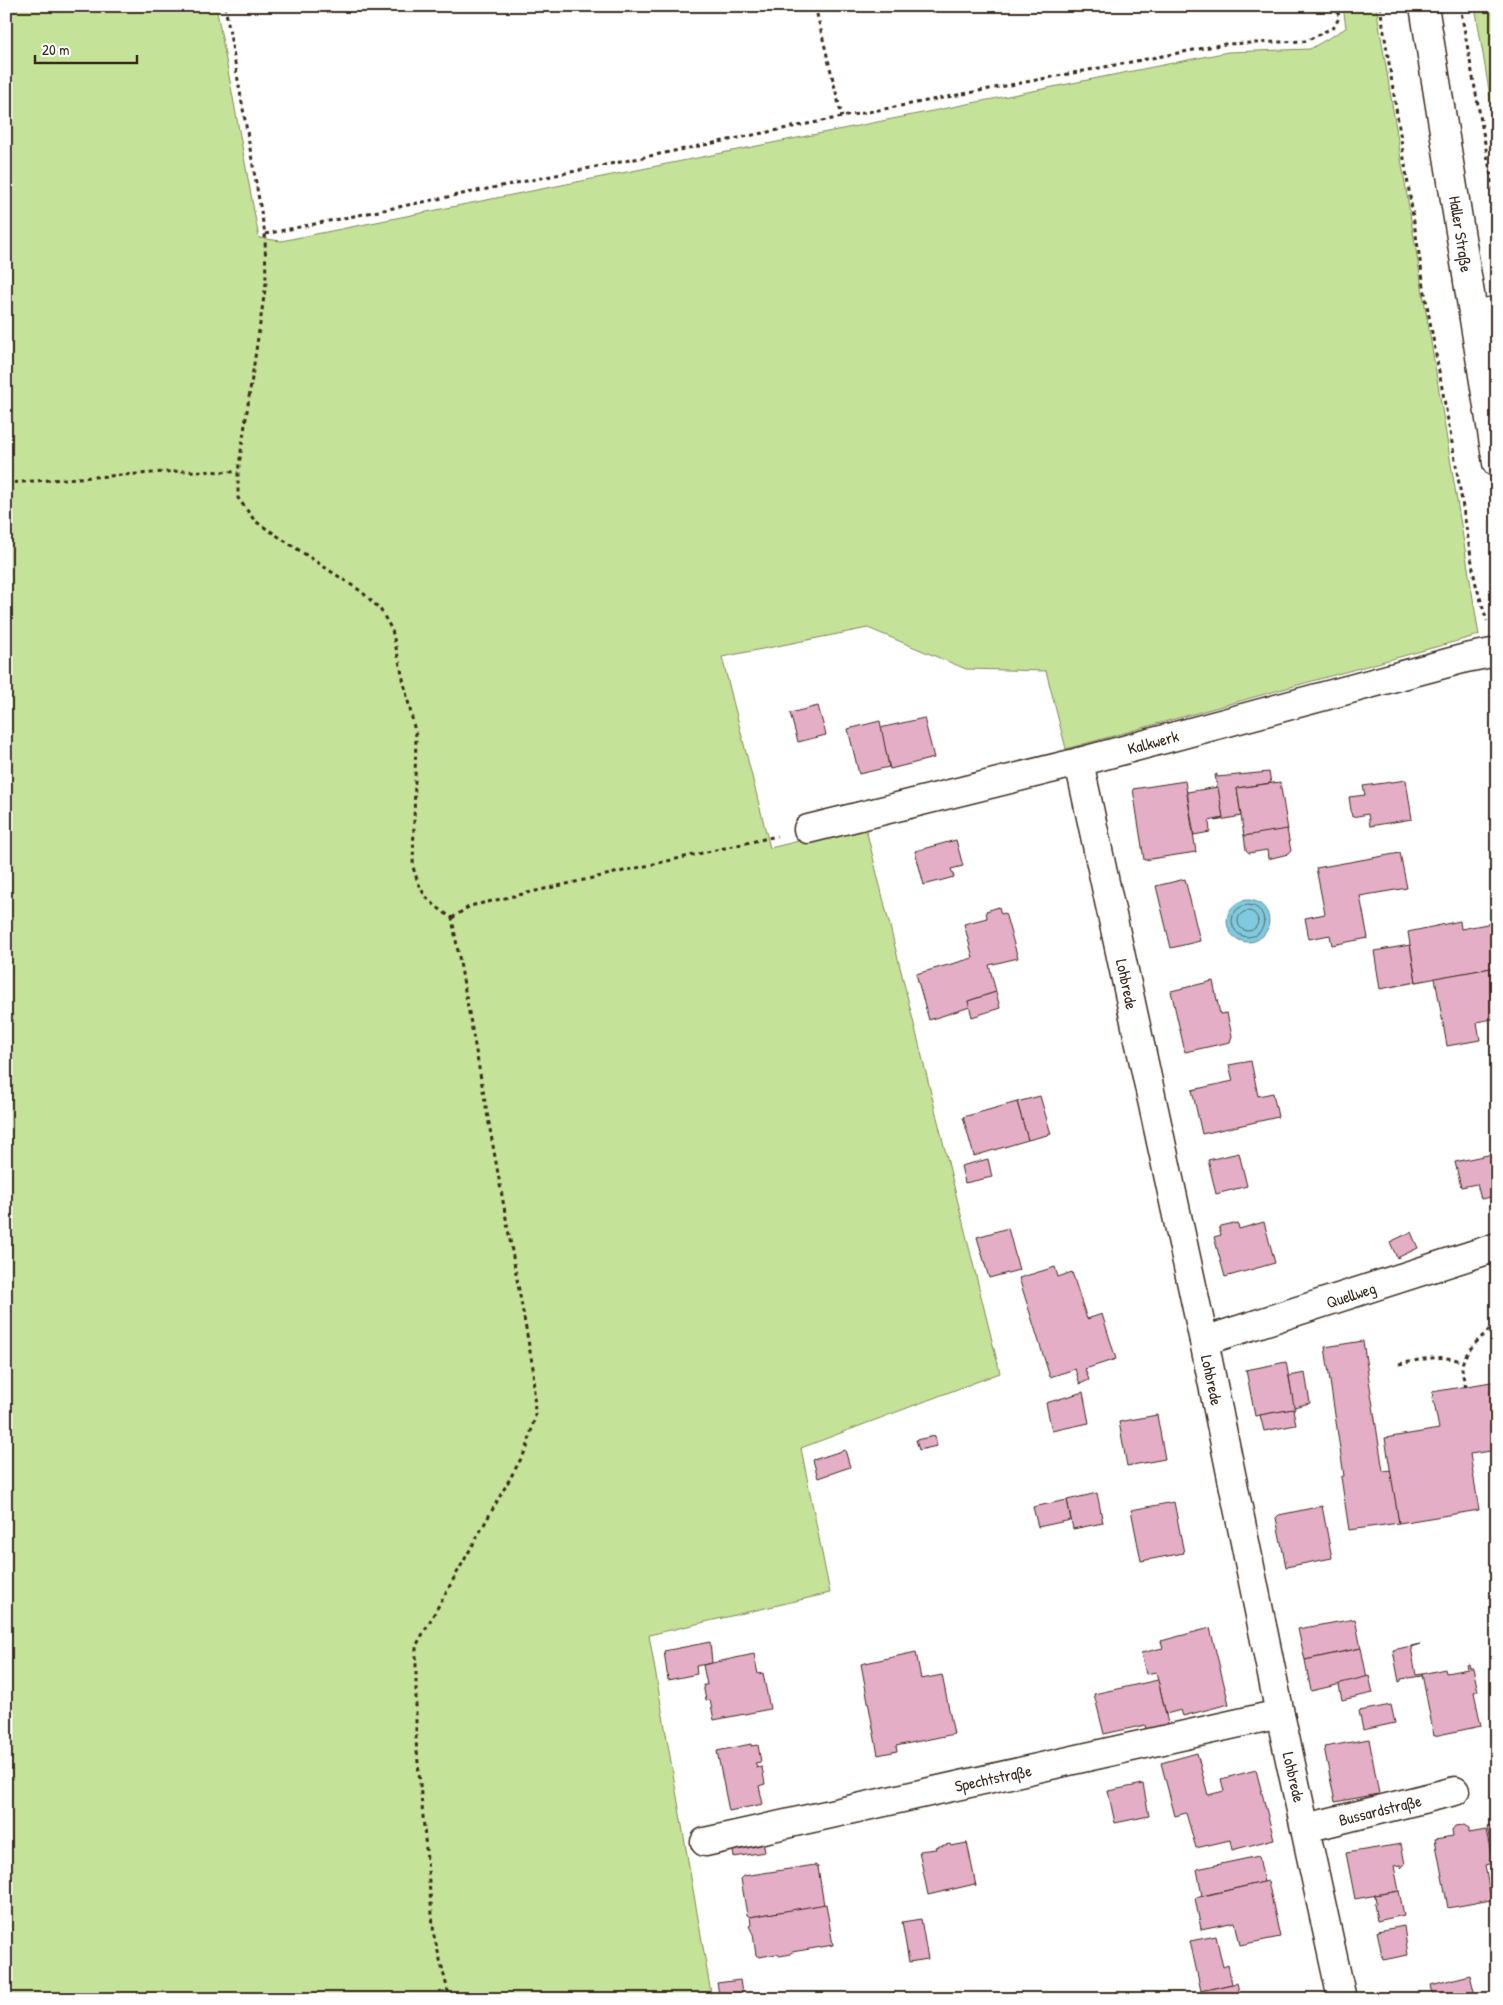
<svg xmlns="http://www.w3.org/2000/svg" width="1503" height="2005" font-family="'Patrick Hand',sans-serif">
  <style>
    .green { fill: #c5e299; stroke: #80865c }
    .water { fill: #7fcade; stroke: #648a91 }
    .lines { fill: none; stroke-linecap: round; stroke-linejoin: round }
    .shore { stroke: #566a6b; stroke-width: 1 }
    .building { fill: #e4aec6; stroke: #3b2a1e }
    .street-casing { stroke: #3b2a1e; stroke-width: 31 }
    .secondary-casing { stroke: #3b2a1e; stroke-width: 31 }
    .path { stroke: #3b2a1e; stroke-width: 3; stroke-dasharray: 4 4; stroke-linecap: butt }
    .street { stroke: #fff; stroke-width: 28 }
    .secondary { stroke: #fff; stroke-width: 28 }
    .labels { text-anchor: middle; stroke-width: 4; stroke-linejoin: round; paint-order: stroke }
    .street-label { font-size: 16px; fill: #3b2a1e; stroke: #fff }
  </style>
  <rect width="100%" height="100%" fill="#fff"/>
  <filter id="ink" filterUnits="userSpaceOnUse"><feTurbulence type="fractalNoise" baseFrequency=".02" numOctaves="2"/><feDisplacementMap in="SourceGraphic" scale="10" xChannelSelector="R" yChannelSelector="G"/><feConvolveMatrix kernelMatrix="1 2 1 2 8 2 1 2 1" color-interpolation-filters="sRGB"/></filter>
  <g filter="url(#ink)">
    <!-- green -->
    <g class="green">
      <polygon points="6,6 216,6 259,238 281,241 1228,52 1310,49 1346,28 1343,6 1376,6 1479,635 1066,749 1046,671 966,669 868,628 722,657 770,848 865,825 1000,1373 801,1448 830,1593 649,1635 712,1999 6,1999"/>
      <polygon points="1475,6 1497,6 1497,139"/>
    </g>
    <!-- water -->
    <circle class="water" cx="1248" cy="921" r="21"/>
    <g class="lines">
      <!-- shore -->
      <g class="shore">
        <circle cx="1248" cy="921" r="16"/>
        <circle cx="1248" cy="921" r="10"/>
      </g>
    </g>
    <!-- building -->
    <g class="building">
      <polygon points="818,706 826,735 798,742 790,713"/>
      <polygon points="924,718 934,758 890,769 880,728"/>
      <polygon points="880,721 889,767 859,774 848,729"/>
      <polygon points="1269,772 1271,783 1237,788 1241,816 1215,821 1223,818 1215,775 1217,774 1217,777"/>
      <polygon points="1406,780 1412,819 1370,826 1368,814 1352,817 1349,797 1365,795 1363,786"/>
      <polygon points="1185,781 1196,852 1144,860 1133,789"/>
      <polygon points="1280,782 1288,830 1244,836 1237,788"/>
      <polygon points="1218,787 1223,818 1209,821 1210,832 1194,835 1187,792"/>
      <polygon points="1287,829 1291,851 1288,854 1268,859 1267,850 1249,853 1246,850 1244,836"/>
      <polygon points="956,840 963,866 951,869 954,877 924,885 915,851"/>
      <polygon points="1400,853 1407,888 1360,896 1368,938 1332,945 1330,935 1309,939 1305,918 1325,914 1316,868"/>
      <polygon points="1185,879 1200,941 1171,948 1156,886"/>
      <polygon points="999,907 1001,914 1005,913 1018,958 989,965 996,992 968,1001 970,1007 929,1020 916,974 973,958 964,924 987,918 986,911"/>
      <polygon points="1460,921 1461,929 1497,922 1497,967 1416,982 1408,932"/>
      <polygon points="1410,945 1416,982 1380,989 1374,951"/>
      <polygon points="1497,967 1497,1018 1477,1022 1480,1040 1447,1046 1435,978"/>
      <polygon points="1213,981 1220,1014 1227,1013 1232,1036 1230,1042 1185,1052 1171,991"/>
      <polygon points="996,992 1000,1008 972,1017 968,1001"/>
      <polygon points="1251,1061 1258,1096 1273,1093 1278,1117 1202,1134 1192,1090 1233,1081 1229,1065"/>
      <polygon points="1040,1096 1051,1134 1028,1140 1017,1102"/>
      <polygon points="1017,1102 1028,1140 974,1156 963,1117"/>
      <polygon points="1239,1153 1247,1186 1216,1194 1208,1160"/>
      <polygon points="1497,1153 1497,1196 1481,1199 1477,1184 1461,1187 1455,1162"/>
      <polygon points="988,1159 992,1177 965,1183 961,1166"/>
      <polygon points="1264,1222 1275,1263 1225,1277 1214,1237 1221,1235 1219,1229 1221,1226 1234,1223 1238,1224 1239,1229"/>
      <polygon points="1008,1228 1019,1270 989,1278 977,1237"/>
      <polygon points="1411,1232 1418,1248 1397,1258 1390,1242"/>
      <polygon points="1055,1267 1058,1277 1072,1272 1087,1319 1102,1314 1116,1359 1085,1369 1089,1380 1080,1384 1075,1369 1050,1377 1019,1278"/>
      <polygon points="1363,1341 1383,1471 1391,1470 1399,1523 1349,1530 1341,1477 1344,1476 1325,1347"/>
      <polygon points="1286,1362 1295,1409 1255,1416 1246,1370"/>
      <polygon points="1305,1373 1310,1403 1294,1407 1289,1376"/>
      <polygon points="1497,1381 1497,1450 1470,1454 1479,1510 1399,1523 1385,1438 1439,1429 1432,1392"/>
      <polygon points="1083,1392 1089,1423 1052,1431 1046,1403"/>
      <polygon points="1293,1409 1296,1425 1264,1431 1260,1415"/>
      <polygon points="1157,1415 1165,1459 1127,1466 1119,1422"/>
      <polygon points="935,1436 937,1446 919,1450 916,1440"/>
      <polygon points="845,1450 850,1467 818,1478 813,1460"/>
      <polygon points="1097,1493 1103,1523 1073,1529 1067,1500"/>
      <polygon points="1067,1500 1071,1520 1038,1527 1033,1507"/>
      <polygon points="1174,1502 1184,1553 1141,1561 1131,1510"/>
      <polygon points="1322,1506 1332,1558 1286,1567 1276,1518 1279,1515"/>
      <polygon points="1355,1619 1361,1648 1305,1660 1298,1629"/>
      <polygon points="1210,1628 1229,1704 1183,1716 1181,1710 1166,1714 1156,1672 1146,1674 1141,1653 1163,1648 1161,1641"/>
      <polygon points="710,1642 712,1663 696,1666 697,1674 668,1680 664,1651"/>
      <polygon points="1420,1644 1411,1647 1416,1675 1422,1674 1422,1676 1401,1679 1401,1681 1399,1682 1393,1650"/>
      <polygon points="1361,1648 1367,1678 1311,1691 1305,1660"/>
      <polygon points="916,1652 921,1679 942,1675 954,1734 896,1746 897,1751 878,1755 861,1664"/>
      <polygon points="754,1654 758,1674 763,1673 770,1709 714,1720 710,1700 706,1700 703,1685 707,1685 703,1665"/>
      <polygon points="1469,1664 1470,1668 1473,1668 1478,1691 1474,1692 1481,1726 1434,1736 1422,1674 1445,1669 1446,1673 1468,1669 1467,1665"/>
      <polygon points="1369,1676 1373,1693 1342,1700 1339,1685 1341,1683"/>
      <polygon points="1158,1680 1169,1728 1147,1733 1145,1725 1104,1734 1094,1694"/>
      <polygon points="1391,1705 1395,1723 1363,1730 1359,1711"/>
      <polygon points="1369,1739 1379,1794 1335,1802 1324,1747"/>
      <polygon points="751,1744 751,1746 758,1745 761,1762 755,1763 757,1766 756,1768 762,1767 765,1784 759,1786 763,1804 729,1811 717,1751"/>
      <polygon points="1197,1753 1208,1795 1224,1791 1221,1779 1256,1770 1274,1839 1232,1850 1230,1840 1196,1848 1186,1813 1175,1816 1161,1763"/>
      <polygon points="1143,1784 1149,1816 1115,1823 1108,1791"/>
      <polygon points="1464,1825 1469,1828 1469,1833 1486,1830 1493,1863 1485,1865 1491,1900 1448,1908 1435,1839 1453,1836 1452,1830 1455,1826"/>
      <polygon points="1497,1825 1497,1860 1494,1861 1487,1827"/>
      <polygon points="762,1836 765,1852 734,1857 731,1842"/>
      <polygon points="966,1842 967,1842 976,1886 975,1884 928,1895 919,1851 936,1849 935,1847 950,1844 951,1846 967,1843"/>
      <polygon points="1401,1844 1405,1864 1401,1868 1401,1865 1394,1866 1399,1891 1355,1899 1346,1853"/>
      <polygon points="1259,1856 1264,1882 1202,1896 1197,1869"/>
      <polygon points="815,1865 818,1867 824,1905 750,1917 747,1915 741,1879 744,1876"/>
      <polygon points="1268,1881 1280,1937 1240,1945 1235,1922 1201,1929 1195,1898"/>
      <polygon points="1399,1891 1404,1915 1377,1921 1374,1904 1376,1903 1375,1895"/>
      <polygon points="826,1904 833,1945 792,1952 790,1954 780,1956 777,1954 759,1957 756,1955 753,1934 749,1926 751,1925 750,1917"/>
      <polygon points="921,1919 928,1959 909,1962 902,1922"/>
      <polygon points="1404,1926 1408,1955 1383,1960 1377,1931"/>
      <polygon points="1216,1936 1223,1967 1228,1965 1232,1984 1201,1991 1190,1941"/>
      <polygon points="1470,1975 1476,1999 1455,1999 1455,1997 1434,1999 1431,1985"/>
      <polygon points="740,1980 743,1999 720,1999 717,1983"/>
      <polygon points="1237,1983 1241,1999 1202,1999 1201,1991"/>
      <polygon points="858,1996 859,1999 841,1999"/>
    </g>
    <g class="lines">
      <!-- street casing -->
      <g class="street-casing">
        <g id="street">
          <polyline points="1474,314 1497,311"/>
          <polyline points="1079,762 1204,1341 1280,1714 1342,1999"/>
          <polyline points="808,829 1079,762 1466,658 1497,652"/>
          <polyline points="1204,1341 1497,1247"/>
          <polyline points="1306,1828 1455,1791"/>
          <polyline points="705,1842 1280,1714"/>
        </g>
      </g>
      <!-- secondary casing -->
      <g class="secondary-casing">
        <polyline id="secondary" points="1424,6 1497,463"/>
      </g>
      <!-- path -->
      <g class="path">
        <path d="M225,6L265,234L266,283L238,472V498L255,521L362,592L380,609L392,630L416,736L413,867C422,897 427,900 452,918L533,1368L535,1416L527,1448L416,1646V1741L434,1936L450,1999"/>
        <polyline points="815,6 842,117"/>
        <polyline points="1380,6 1427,305 1456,465 1475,581 1487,621"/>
        <polyline points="1460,6 1497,209"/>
        <polyline points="265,234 842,117 1225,44 1306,41 1334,27 1339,18 1337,6"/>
        <polyline points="6,483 181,471 238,472"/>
        <polyline points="452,918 470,906 777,836"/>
        <path d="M1399,1364C1420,1360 1443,1353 1462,1362"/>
        <path d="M1466,1387C1464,1380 1462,1373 1462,1367C1462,1352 1487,1332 1497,1323"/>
      </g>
      <!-- street -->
      <use href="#street" class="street"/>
      <!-- secondary -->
      <use href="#secondary" class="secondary"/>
    </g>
  </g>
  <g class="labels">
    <!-- street labels -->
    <g class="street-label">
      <text transform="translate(1461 234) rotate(81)" y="6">Haller Straße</text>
      <text transform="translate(1153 742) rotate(-15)" y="6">Kalkwerk</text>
      <text transform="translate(1127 984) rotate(78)" y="6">Lohbrede</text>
      <text transform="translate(1351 1295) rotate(-18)" y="6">Quellweg</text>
      <text transform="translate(1212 1380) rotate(78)" y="6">Lohbrede</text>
      <text transform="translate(1294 1777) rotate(77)" y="6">Lohbrede</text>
      <text transform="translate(993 1778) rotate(-12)" y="6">Spechtstraße</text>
      <text transform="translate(1380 1810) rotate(-14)" y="6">Bussardstraße</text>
    </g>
  </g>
  <!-- margin -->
  <rect width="1503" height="2005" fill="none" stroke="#fff" stroke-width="25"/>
  <rect x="12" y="12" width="1478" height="1980" fill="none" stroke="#3b2a1e" stroke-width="2" filter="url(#ink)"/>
  <!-- scale -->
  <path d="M35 55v8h102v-8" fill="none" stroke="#3b2a1e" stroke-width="2.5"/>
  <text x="42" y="55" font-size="15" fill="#3b2a1e" stroke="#ffffff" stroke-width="4" paint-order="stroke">20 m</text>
</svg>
